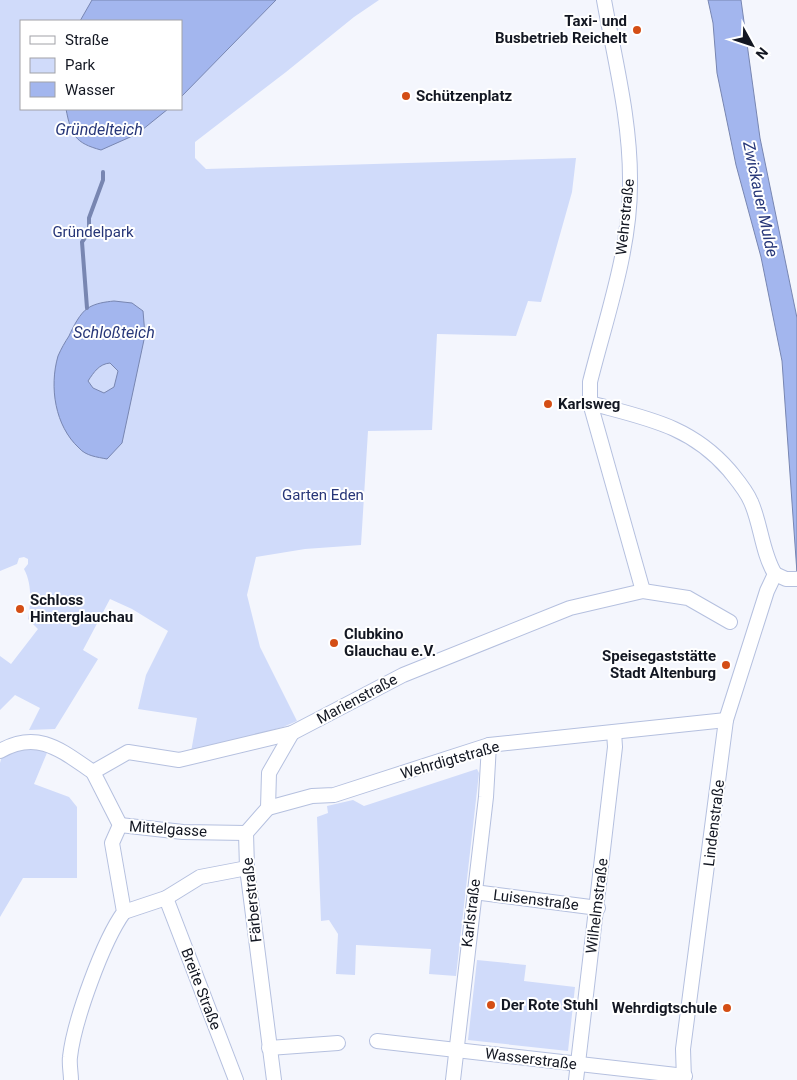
<svg xmlns="http://www.w3.org/2000/svg" width="797" height="1080" font-family="Roboto,sans-serif">
  <style>
    .green { fill: #d0dbfa; fill-rule: evenodd }
    .water { fill: #a3b6ee; stroke: #7886b1; fill-rule: evenodd }
    .lines { fill: none; stroke-linecap: round; stroke-linejoin: round }
    .stream { stroke: #7886b1; stroke-width: 4 }
    .minor-casing { stroke: #b5c0df; stroke-width: 16 }
    .minor { stroke: #fff; stroke-width: 14 }
    .poi-dot { fill: #d44e15; stroke: #fff; stroke-width: 2 }
    .labels { text-anchor: middle; stroke-width: 4; stroke-linejoin: round; paint-order: stroke }
    .poi-label { font-size: 15px; font-weight: bold; fill: #131722; stroke: #fff; text-anchor: start }
    .street-label { font-size: 15px; fill: #131722; stroke: #fff }
    .park-label { font-size: 15px; fill: #273678; stroke: #fff }
    .water-label { font-size: 16px; font-style: italic; fill: #273779; stroke: #fff }
  </style>
  <rect width="100%" height="100%" fill="#f4f6fd"/>
  <!-- green -->
  <g class="green">
    <path d="M0,0H379L354,17L286,72L195,142V158L206,169L576,158L572,192L541,302L528,301L516,336L437,334L432,430L368,431L361,545L305,549L256,557L247,595L260,647L297,721L283,727L191,752L197,718L138,709L146,675L168,631L132,609L110,599L83,650L98,659L55,729L29,730L40,708L15,695L0,710V656L11,664L38,629L28,619C31,602 32,584 24,569L28,564V559L24,557L19,558L17,564L0,571ZM21,21H181V109H21Z"/>
    <polygon points="32,745 49,748 34,784 69,797 77,807 77,878 23,878 0,917 0,763 3,752"/>
    <polygon points="477,769 479,773 456,976 429,974 431,949 356,945 355,975 336,974 338,934 329,920 321,921 317,817 328,813 327,806 353,800 364,806"/>
    <polygon points="477,960 526,965 524,981 575,987 568,1051 468,1040"/>
  </g>
  <!-- water -->
  <g class="water">
    <polygon points="92,0 276,0 181,97 181,21 80,21"/>
    <polygon points="708,0 741,0 760,138 797,318 797,573 782,361 761,257 736,165 717,73 713,23"/>
    <path d="M66,109H168L137,134L101,150C75,143 71,135 66,109Z"/>
    <path d="M114,301L132,303L143,311L145,335L122,443L107,459C97,457 86,456 79,448C55,426 49,387 58,356C61,349 65,342 69,336C73,327 80,313 88,308C96,303 105,302 114,301ZM110,363L118,371L114,387L104,393L93,388L88,381C94,372 99,364 110,363Z"/>
  </g>
  <g class="lines">
    <!-- stream -->
    <polyline class="stream" points="87,308 82,242 89,232 89,218 103,180 103,172"/>
    <!-- minor casing -->
    <g class="minor-casing">
      <g id="minor">
        <path d="M604,0C615,61 631,122 630,185C630,251 606,318 590,382V403L643,591"/>
        <path d="M590,403C645,418 690,425 729,470C737,480 746,490 751,502C761,524 762,553 775,574"/>
        <polyline points="775,574 786,579 797,579"/>
        <path d="M0,751C38,729 62,751 93,772"/>
        <polyline points="93,772 128,752 179,760 292,733 403,675 570,608 643,591 688,598 730,622"/>
        <polyline points="93,772 120,825"/>
        <polyline points="268,808 312,796 334,795 489,745 726,720"/>
        <polyline points="120,825 183,832 246,833"/>
        <polyline points="474,892 598,908"/>
        <polyline points="166,898 236,1080"/>
        <polyline points="124,912 166,898 200,877 247,868"/>
        <polyline points="377,1041 685,1076"/>
        <polyline points="269,1048 338,1043"/>
        <path d="M71,1080C71,1073 69,1064 70,1057C74,1021 103,941 124,912L112,843L120,825"/>
        <polyline points="274,1080 247,868 246,833 268,808 269,773 292,733"/>
        <polyline points="453,1080 486,797 489,745"/>
        <polyline points="576,1080 615,747 614,732"/>
        <polyline points="684,1080 683,1049 726,720 767,591 775,574"/>
      </g>
    </g>
    <!-- minor -->
    <use href="#minor" class="minor"/>
  </g>
  <!-- markers -->
  <g class="poi-dot">
    <circle cx="637" cy="30" r="5"/>
    <circle cx="406" cy="96" r="5"/>
    <circle cx="548" cy="404" r="5"/>
    <circle cx="20" cy="609" r="5"/>
    <circle cx="334" cy="643" r="5"/>
    <circle cx="726" cy="665" r="5"/>
    <circle cx="491" cy="1005" r="5"/>
    <circle cx="727" cy="1008" r="5"/>
  </g>
  <g class="labels">
    <!-- poi labels -->
    <g class="poi-label">
      <text x="627" y="26" text-anchor="end">Taxi- und<tspan x="627" dy="17">Busbetrieb Reichelt</tspan></text>
      <text x="416" y="101">Schützenplatz</text>
      <text x="558" y="409">Karlsweg</text>
      <text x="30" y="605">Schloss<tspan x="30" dy="17">Hinterglauchau</tspan></text>
      <text x="344" y="639">Clubkino<tspan x="344" dy="17">Glauchau e.V.</tspan></text>
      <text x="716" y="661" text-anchor="end">Speisegaststätte<tspan x="716" dy="17">Stadt Altenburg</tspan></text>
      <text x="501" y="1010">Der Rote Stuhl</text>
      <text x="717" y="1013" text-anchor="end">Wehrdigtschule</text>
    </g>
    <!-- street labels -->
    <g class="street-label">
      <text transform="translate(625 217) rotate(-84)" y="5">Wehrstraße</text>
      <text transform="translate(357 699) rotate(-28)" y="5">Marienstraße</text>
      <text transform="translate(450 760) rotate(-16)" y="5">Wehrdigtstraße</text>
      <text transform="translate(714 823) rotate(-83)" y="5">Lindenstraße</text>
      <text transform="translate(168 829) rotate(4)" y="5">Mittelgasse</text>
      <text transform="translate(252 900) rotate(-96)" y="5">Färberstraße</text>
      <text transform="translate(536 900) rotate(7)" y="5">Luisenstraße</text>
      <text transform="translate(597 906) rotate(-83)" y="5">Wilhelmstraße</text>
      <text transform="translate(471 913) rotate(-83)" y="5">Karlstraße</text>
      <text transform="translate(201 989) rotate(69)" y="5">Breite Straße</text>
      <text transform="translate(531 1059) rotate(7)" y="5">Wasserstraße</text>
    </g>
    <!-- park labels -->
    <g class="park-label">
      <text x="93" y="237">Gründelpark</text>
      <text x="323" y="500">Garten Eden</text>
    </g>
    <!-- water labels -->
    <g class="water-label">
      <text x="99" y="135">Gründelteich</text>
      <text transform="translate(761 199) rotate(78)" y="6">Zwickauer Mulde</text>
      <text x="114" y="338">Schloßteich</text>
    </g>
  </g>
  <!-- legend -->
  <rect x="20" y="20" width="162" height="90" fill="#ffffff" stroke="#a1a2a7"/>
  <rect x="30" y="36" width="25" height="8" fill="#ffffff" stroke="#a1a2a7"/>
  <text x="65" y="45" font-size="15" fill="#131722">Straße</text>
  <rect x="30" y="58" width="25" height="15" fill="#d0dbfa" stroke="#a1a2a7"/>
  <text x="65" y="70" font-size="15" fill="#131722">Park</text>
  <rect x="30" y="82" width="25" height="15" fill="#a3b6ee" stroke="#a1a2a7"/>
  <text x="65" y="95" font-size="15" fill="#131722">Wasser</text>
  <!-- north arrow -->
  <g transform="translate(752 45) rotate(130)" stroke="#ffffff" stroke-width="4" paint-order="stroke">
  <path d="M0-4L9 19L0 12L-9 19Z" fill="#131722"/>
  <text y="-8" font-size="14" font-weight="bold" text-anchor="middle" fill="#131722">N</text>
  </g>
</svg>
